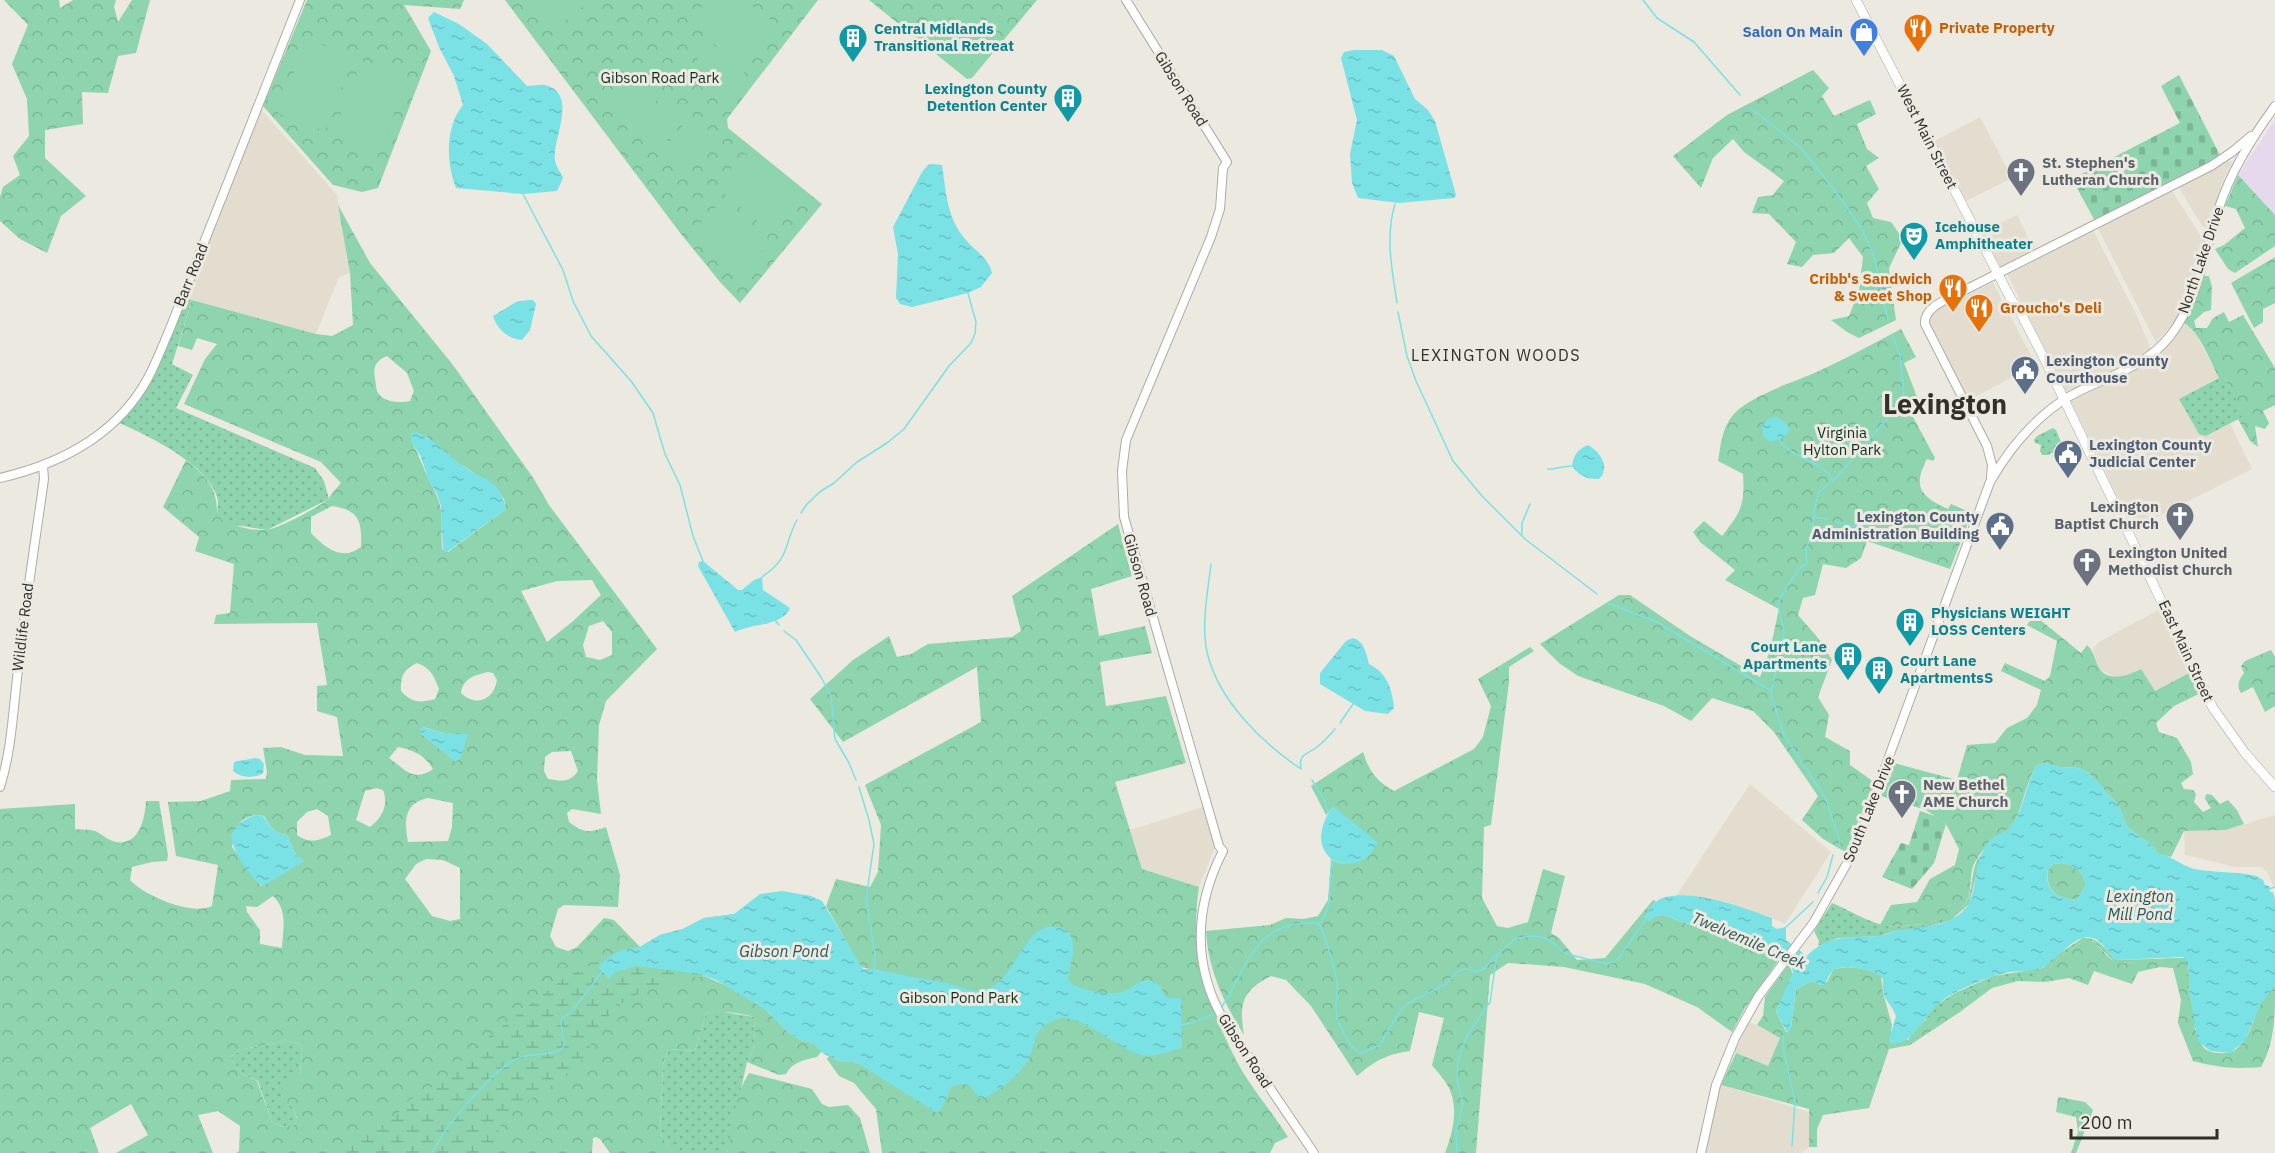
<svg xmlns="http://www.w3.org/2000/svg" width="2275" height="1153" font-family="'IBM Plex Sans',sans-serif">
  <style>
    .built { fill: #e3ddcf }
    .education { fill: #e7d9ed }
    .grass { fill: url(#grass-dots) }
    .forest { fill: url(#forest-crowns); fill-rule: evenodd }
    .wetland { fill: url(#wetland-marsh) }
    .cemetery { fill: url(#cemetery-stones) }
    .pitch { fill: #8ed4ae }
    .water { fill: url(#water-ripples); fill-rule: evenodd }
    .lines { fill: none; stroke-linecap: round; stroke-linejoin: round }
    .stream { stroke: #7ae1e5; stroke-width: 1.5 }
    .secondary-casing { stroke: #afaca4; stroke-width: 10 }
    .primary-casing { stroke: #afaca4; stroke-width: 10 }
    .secondary { stroke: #fff; stroke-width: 8 }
    .primary { stroke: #fff; stroke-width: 9 }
    .labels { text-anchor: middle; stroke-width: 6; stroke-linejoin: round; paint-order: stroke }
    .food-label { font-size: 15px; font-weight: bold; fill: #c56008; stroke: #ece9e0; text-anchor: start }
    .culture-label { font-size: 15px; font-weight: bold; fill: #0d838f; stroke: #ece9e0; text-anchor: start }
    .shop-label { font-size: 15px; font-weight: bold; fill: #366cbe; stroke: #ece9e0; text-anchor: end }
    .park-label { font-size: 15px; fill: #0f3121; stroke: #ece9e0 }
    .street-label { font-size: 15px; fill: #2f2e2b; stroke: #ece9e0 }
    .worship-label { font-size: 15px; font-weight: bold; fill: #5b616d; stroke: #ece9e0; text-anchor: start }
    .service-label { font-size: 15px; font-weight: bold; fill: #4e5e75; stroke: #ece9e0; text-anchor: start }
    .neighbourhood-label { font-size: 16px; letter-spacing: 1.5px; fill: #323029; stroke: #ece9e0 }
    .water-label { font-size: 16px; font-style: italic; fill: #2b595b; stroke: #ece9e0 }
    .town-label { font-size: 27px; font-weight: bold; fill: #323029; stroke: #ece9e0 }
  </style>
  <defs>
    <pattern id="grass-dots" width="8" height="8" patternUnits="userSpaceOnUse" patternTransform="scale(1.5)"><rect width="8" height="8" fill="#8ed4ae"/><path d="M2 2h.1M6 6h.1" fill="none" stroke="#7bb696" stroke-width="1.8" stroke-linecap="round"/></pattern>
    <pattern id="forest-crowns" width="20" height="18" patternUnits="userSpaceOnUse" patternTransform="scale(1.5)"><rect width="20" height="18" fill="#8ed4ae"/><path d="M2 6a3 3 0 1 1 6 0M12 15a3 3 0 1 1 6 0" fill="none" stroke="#7bb696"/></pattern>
    <pattern id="wetland-marsh" width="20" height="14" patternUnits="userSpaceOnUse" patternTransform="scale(1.5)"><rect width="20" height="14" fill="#8ed4ae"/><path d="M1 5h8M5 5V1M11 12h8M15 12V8" fill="none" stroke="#7bb696"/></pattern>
    <pattern id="cemetery-stones" width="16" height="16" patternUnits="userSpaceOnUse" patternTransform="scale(1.5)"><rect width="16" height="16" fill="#8ed4ae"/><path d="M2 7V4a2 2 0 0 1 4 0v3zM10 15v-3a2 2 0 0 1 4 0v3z" fill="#7bb696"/></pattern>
    <pattern id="water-ripples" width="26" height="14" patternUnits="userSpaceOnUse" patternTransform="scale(1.5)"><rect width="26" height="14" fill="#7ae1e5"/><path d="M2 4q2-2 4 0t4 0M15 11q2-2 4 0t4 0" fill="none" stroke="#6ac1c5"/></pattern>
  </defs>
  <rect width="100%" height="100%" fill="#ece9e0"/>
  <!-- built -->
  <g class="built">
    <polygon points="258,106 337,195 350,273 339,277 316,334 182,297"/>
    <polygon points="1980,117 2012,178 1966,201 1935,141"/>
    <polygon points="2228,161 2232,162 2231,164 2222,183 2208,228 2205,228 2203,227 2180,190 2181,186"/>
    <polygon points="2172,191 2204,241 2186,297 2177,318 2156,343 2098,228"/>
    <polygon points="2017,215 2034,250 2001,268 1982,232"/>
    <polygon points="2093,230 2136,314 2151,349 2127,365 2102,378 2066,391 2007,274"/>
    <polygon points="1993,283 2036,365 1969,400 1929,321 1930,317 1936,311 1951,302"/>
    <polygon points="2185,322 2195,333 2219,378 2180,399 2206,436 2230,424 2252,469 2133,529 2071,401 2155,360"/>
    <polygon points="2162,608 2191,672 2155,691 2127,677 2115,677 2099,669 2093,649 2099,642"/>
    <polygon points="1750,784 1831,852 1785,924 1765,915 1715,900 1676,896"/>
    <polygon points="1203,807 1215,847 1199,887 1142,869 1130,830"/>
    <polygon points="2275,815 2275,885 2273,886 2268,873 2262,867 2235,867 2185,855 2184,831 2226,830"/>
    <polygon points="1750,1022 1780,1038 1768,1067 1734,1052"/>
    <polygon points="1721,1085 1809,1112 1809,1147 1801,1153 1706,1153 1714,1110"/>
  </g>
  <!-- education -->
  <polygon class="education" points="2275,120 2275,215 2238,175"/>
  <!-- grass -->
  <g class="grass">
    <path d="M185,298L192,300L172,364L193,375L176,408L315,468L324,481L329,499L267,530L229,524L217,516C217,511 219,503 217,497C207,464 149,436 119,423L158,366Z"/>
    <polygon points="2219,378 2224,378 2246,415 2206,436 2199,434 2179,399"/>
    <polygon points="2053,428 2056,430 2063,447 2048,455 2042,455 2040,451 2041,445 2035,443 2034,440 2037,436"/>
    <path d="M1981,855L1969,904L1951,920L1920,929L1894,931L1881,936L1838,938L1818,946L1819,941L1814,931L1832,903C1849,910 1866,921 1883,925C1904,930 1958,921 1968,899C1974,884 1970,868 1981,855Z"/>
    <path d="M2083,938C2100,937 2105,950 2116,960L2186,958L2188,962L2190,997L2196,1023V1029C2183,1017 2187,980 2186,964L2153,960L2141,963L2115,962L2093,941H2083L2060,957L2042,975L1983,985L1928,1020L1924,1019L1932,1008L1955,993L1993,976L2043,968L2055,956Z"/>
    <polygon points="717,1011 755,1017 754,1046 747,1062 727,1153 673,1153 660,1133 663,1065 668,1049 695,1051 706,1013"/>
    <polygon points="288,1041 300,1044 302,1052 300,1073 289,1084 293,1108 297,1119 295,1125 284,1127 272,1122 258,1081 242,1074 230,1057 243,1049"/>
  </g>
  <!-- forest -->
  <g class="forest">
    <polygon points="4,0 59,0 60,8 73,0 116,0 114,7 118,22 132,0 150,0 136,53 118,56 108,93 82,92 83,124 45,130 45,158 86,196 61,216 47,253 20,239 0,221 0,197 3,187 20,175 13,156 29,136 27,99 12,64 28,25"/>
    <polygon points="307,0 464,0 460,9 404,5 431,51 378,188 362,192 333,185 263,106"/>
    <polygon points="505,0 818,0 727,119 728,128 822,204 740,303 720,282 681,234"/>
    <polygon points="869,0 1037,0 972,78 967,79"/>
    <polygon points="1813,70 1829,88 1822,96 1834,116 1870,100 1876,114 1857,124 1867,149 1879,158 1866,166 1879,189 1867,203 1873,218 1891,222 1903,239 1889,268 1896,320 1859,338 1847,332 1831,320 1849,316 1859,291 1863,257 1849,238 1834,253 1813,255 1802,267 1787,264 1796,242 1769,214 1752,213 1758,197 1773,195 1784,181 1744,152 1733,139 1713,158 1701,188 1673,156 1727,115"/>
    <polygon points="2238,175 2275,215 2275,246 2235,273 2228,269 2215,249 2224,245 2245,228 2236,209 2225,206"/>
    <path d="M338,205L370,263L453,365L534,479L549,505L657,649L606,701L599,725L597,780L601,814L572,809L567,813L569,822C584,833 588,833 606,827L620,875L618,907L564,905L558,909L550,936L556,947L568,951L577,947L604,918L614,920L640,947L619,951L610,978L700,974L738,991L766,1010L788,1032L800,1040L813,1043L822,1051L817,1057C804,1060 792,1062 786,1074L779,1075L747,1062L754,1046L755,1017C738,1013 723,1010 706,1013L695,1051L668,1049L663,1064L660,1133L673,1153H610L600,1139L596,1137L593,1138L592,1153H236L239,1151L240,1126L218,1111L198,1115L213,1153H116L148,1135L131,1104L90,1128L99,1153H0V809L75,804V829C81,830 89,829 95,831C102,834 107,840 116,842C139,846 145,819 146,801H159L168,855L167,861L152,862L132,867L130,880C145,896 192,916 212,906L218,865L176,856L168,802L201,801L230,791L231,780L266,779L267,772L263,748L281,747L305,755L343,756L337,717L317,711V686L327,685L317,623L214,624L216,615L230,613L234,564L195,551L199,537L163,507L186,460C207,477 218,488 217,516C231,525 249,531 266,530C281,528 316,508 329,499L330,496L341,483L321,462L184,404L205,359L217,344L197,338L192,350L178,346L192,300L316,334L332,336L353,325L350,273ZM387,356L407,373L414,391L410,401C401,403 384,403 378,393C376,390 376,383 375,379C373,367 375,361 387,356ZM426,436L449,457L496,487L504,499L506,509L448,552H443C440,539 443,524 441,510C439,498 434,490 429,480C423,468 420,457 413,445ZM332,506C360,510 362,522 361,547C342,562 324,547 311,533V517ZM592,580L601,595L572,622L547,642L521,591L557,581ZM603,621L612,632V655L600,660L586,657L583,645L589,626ZM417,663C431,668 434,676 439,689L435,699C419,703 412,703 401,691C400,676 404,669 417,663ZM488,672L493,673L497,680C494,699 477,708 461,693C463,678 475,675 488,672ZM423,727L444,733L456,762L423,735L420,731ZM398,747C413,750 425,755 433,769C413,783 405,769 389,758ZM571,751L578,771C570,783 561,781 548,779L544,771L545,757L552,752ZM376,788L383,790C389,805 382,818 370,827L356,820L365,791ZM428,798L453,803L452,827L448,841L408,842C404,821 404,803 428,798ZM317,809L328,816L331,835C319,841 308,844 297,835V822L307,812ZM256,815L264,816C270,826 274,834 287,835L296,855L304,861L261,886L232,847C237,828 236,819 256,815ZM426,859L443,860L460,868V919L450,921L432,916L405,879L416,864ZM273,896C288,910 283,929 282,948L260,944V930L247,912L246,906L257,907ZM288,1041L300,1044L302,1052L300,1073L281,1089V1100L293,1108L297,1118L295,1125L284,1127L272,1122L257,1081L242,1074L230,1057L243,1049Z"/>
    <polygon points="2275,257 2275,303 2263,309 2263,322 2254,328 2231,283"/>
    <path d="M2198,276H2209L2212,287L2211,310L2204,312L2194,321L2196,328H2207L2213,318L2224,312L2229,322L2243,315L2275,368V405L2263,411L2269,423L2265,429L2255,426L2258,447L2250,441L2238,419L2245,415L2224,378H2219C2211,363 2197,324 2180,322Z"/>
    <path d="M1901,329L1916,357L1904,363L1917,397L1913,400L1919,411L1912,415L1935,458L1933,461L1927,459C1912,487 1921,497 1948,509L1951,504L1972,513L1950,569L1867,541L1861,558L1846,568L1823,564L1815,595L1803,598L1798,615L1818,638L1832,660L1818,697L1829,715L1825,737L1850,751V765L1874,782L1846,852L1823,839L1802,820L1818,796L1774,732L1753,711L1712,698L1691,721L1664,706L1578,676L1559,663L1540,644L1619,595H1630L1690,636L1760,677L1770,650L1779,609L1725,580L1735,570L1700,542L1693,532L1704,521L1722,536C1741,512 1745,505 1743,474L1718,461C1721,444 1722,427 1734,414C1749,396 1797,381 1819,371C1847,358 1874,343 1901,329Z"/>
    <path d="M1118,524L1132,576L1091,589L1099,636L1145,626L1152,653L1100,662L1106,706L1166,696L1186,763L1115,782L1142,869L1199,887C1189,953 1207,1002 1236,1060C1249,1085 1272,1112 1288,1137L1275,1143L1270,1153H882L876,1109L854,1083L839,1076L827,1059L829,1056L841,1062H854L867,1068L869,969L861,967L826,906L836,879L870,887L878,872L881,825L865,785L981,722L977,667L843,742L810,699L853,660L889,636L897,657L911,654L928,644L1012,637L1021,631L1012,596Z"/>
    <path d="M2032,618L2039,619L2081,653L2087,645C2094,651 2094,657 2098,666C2106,683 2128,676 2141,669L2155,691L2191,672L2205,691L2174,706L2156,723L2159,732L2177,738L2191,762L2193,774L2181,783L2184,789L2193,790L2196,794L2194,802L2203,812L2211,808L2205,799L2206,794L2212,795L2220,804L2228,800L2237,810L2244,824L2226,830L2184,831L2171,857L2156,853L2155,848L2127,827L2119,806L2088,772L2078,768L2059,767L2045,763L2037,765C2025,783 2024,805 2013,824C2007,833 1998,834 1991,840C1989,841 1977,859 1975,862C1969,872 1972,887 1968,898C1959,923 1902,929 1880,925L1891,905L1917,902L1930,879L1955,865L1959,849L1946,824L1926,810L1881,796L1894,763L1957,780L1967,745L1995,743L2007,728L2027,718L2037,705L2041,690L2001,671L2005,663L2045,681L2050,676L2057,641L2027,625Z"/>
    <path d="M1530,647L1534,651L1509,667V682L1491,825L1484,827L1482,898L1497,926L1508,928L1528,922L1543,869L1565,876L1551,933L1559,938L1577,960L1605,958L1653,900L1656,901L1644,917L1663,915L1699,928L1741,939L1767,956L1780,958L1745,1008L1732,1032L1697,1007L1645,984L1564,967L1538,965L1508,963L1490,975L1476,1153H1445C1452,1135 1458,1112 1451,1093C1448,1083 1439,1074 1432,1065L1444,1018L1419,1012L1410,1051C1385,1055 1376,1060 1357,1076L1311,1006L1286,980L1271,976C1242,991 1239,1003 1244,1035C1224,1003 1208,970 1206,931L1270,925L1286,918L1303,919L1318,916L1328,900L1331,859C1343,868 1358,863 1370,855L1332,808L1326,815L1311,786L1363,752C1369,771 1376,781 1394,791L1474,749L1483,737L1491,706L1478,679Z"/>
    <path d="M2271,650L2275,657V706L2265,712L2253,687L2241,693C2236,685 2239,680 2244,673L2241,666L2245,661Z"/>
    <path d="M2062,863C2076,866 2083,871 2086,885L2078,899C2058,901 2045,890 2048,870L2053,864Z"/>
    <path d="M2089,940C2102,944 2105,960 2119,962C2140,965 2167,954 2185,960C2190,983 2184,1008 2195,1029C2202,1041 2199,1052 2219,1053C2229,1054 2237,1051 2243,1042C2252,1031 2254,1017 2260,1004C2264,997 2270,992 2275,986C2275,1014 2275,1043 2261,1067C2234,1069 2220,1068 2193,1061L2178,1023L2181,1000L2173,968L2160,967L2138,972L2132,984L2094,971L2088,985L2069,978L2045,982L2018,981L1992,988L1960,1012L1910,1045L1889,1049L1869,1108L1823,1115L1817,1129V1147H1809V1109L1721,1085L1736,1053L1768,1066L1780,1038L1757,1025L1763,1016L1765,997L1788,965C1801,977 1780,998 1776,1011L1786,1032L1791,1028L1796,989L1812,981L1821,985L1827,982L1833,970C1847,964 1868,969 1881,976L1883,993L1892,1025L1891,1032L1908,1040L1917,1027L1947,1003L1983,985L2012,978L2042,975L2060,957L2083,941Z"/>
    <path d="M749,1073L812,1089L822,1104L829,1107L848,1105L860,1118L870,1153H727C732,1126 734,1097 749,1073Z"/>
    <polygon points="2058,1097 2085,1102 2093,1110 2076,1153 2071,1153 2078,1132 2076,1117 2056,1112"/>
  </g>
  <!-- wetland -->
  <polygon class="wetland" points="735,914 697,967 704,977 679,978 631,997 617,1007 599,1028 583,1059 557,1081 510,1113 501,1125 494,1143 493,1153 339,1153 368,1129 398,1113 409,1100 426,1091 447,1076 476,1047 564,978 619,951 640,947 660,935 683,929 704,918"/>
  <!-- cemetery -->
  <g class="cemetery">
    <polygon points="2179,75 2221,157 2095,221 2072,179 2180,123 2161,86"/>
    <polygon points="1920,811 1935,816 1946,824 1934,863 1912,889 1882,877 1901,843 1909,845"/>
  </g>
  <!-- pitch -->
  <g class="pitch">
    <polygon points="527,0 579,0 584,6 551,31"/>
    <polygon points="707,0 744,0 777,24 750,60 693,18"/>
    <polygon points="962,15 979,17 995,28 969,65 966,66 929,34 946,20"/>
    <polygon points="307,39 353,57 325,131 278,113"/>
    <polygon points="709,42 747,69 726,99 688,72"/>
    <polygon points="362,61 409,78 378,153 333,135"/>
    <polygon points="639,73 663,92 633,130 608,110"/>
    <polygon points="666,95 688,113 658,151 636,133"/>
    <polygon points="691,115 715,135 684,172 661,153"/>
    <polygon points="744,153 796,196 768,230 716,187"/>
    <polygon points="715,207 764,249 739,278 690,236"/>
  </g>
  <!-- water -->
  <g class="water">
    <path d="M434,12L459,24L487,44L527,86C532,86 540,84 545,85C580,94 551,140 555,161C556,166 561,173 563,178L557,191L523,194L456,188C446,162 445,127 463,105L454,76L439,47L428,18Z"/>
    <polygon points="1354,50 1382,50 1394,56 1415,99 1428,110 1435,121 1456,195 1454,198 1399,203 1358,198 1352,183 1350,154 1357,120 1341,58 1344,52"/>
    <path d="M933,164L942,165C946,192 947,219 966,240C976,252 988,257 992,273L981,287L968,293L912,307L900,304L896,298L898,254L893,227L922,172L928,165Z"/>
    <path d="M528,300H533L536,304L530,330L522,340C508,339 497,329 493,316L516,302Z"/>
    <polygon points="1777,417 1787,424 1790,431 1783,438 1770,442 1763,436 1762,425 1770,418"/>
    <path d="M417,432C436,440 450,458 467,469C477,475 489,479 496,487C502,493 504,501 506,509L447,552H443L441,506L437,494L428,479L421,457L413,445L410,437L412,433Z"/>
    <path d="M1588,445C1600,452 1611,467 1599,479C1586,479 1579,476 1572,466C1574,454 1577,450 1588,445Z"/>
    <path d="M703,561L738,590H742L754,580L762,577L763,590L790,608C783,626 750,624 735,632L698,566L699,562Z"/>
    <path d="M1353,638C1365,642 1366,653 1369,664C1387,673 1392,688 1394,708L1388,714L1365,711L1320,684V673L1346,641Z"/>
    <polygon points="422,727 444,733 468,734 461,757 456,762 423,735 420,731"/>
    <path d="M255,758L260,759L264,764L263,773C254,779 241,778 233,771L234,762Z"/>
    <path d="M2045,763L2059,767L2078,768L2088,772L2119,806L2127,827L2155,848L2156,853C2171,855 2180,865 2194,869C2214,873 2236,871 2256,876L2263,880L2265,885L2269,886L2270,892H2273L2275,900V986L2260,1005L2245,1041L2230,1053L2210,1051L2198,1041L2190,997L2188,962L2183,957L2116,960C2107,953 2104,942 2093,938C2075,932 2055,962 2042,968C2031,972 2017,970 2005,973C1989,976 1954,991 1942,1001C1924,1014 1915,1045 1891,1044L1889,1040L1896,1016C1889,999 1881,1001 1883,979C1877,970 1843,963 1834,970C1829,973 1827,981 1824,986L1812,981L1796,989L1791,1028L1788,1034L1776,1011L1793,972L1792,968L1780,958L1767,956L1740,939L1699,928L1663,915L1656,916L1648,922L1644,917C1649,910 1655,900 1663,898C1692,888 1744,908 1772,918V926L1777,929L1786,927V940L1807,956C1826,935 1852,937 1879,936C1885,936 1890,932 1896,931C1918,927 1942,928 1961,913C1977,900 1973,876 1980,858C1982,853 1987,842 1991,839C1998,834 2005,834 2010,827C2025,810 2025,783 2037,765ZM2062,863C2076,866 2083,871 2086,885L2078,899C2058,901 2044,890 2048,870L2053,864Z"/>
    <path d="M1333,806L1378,843C1359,885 1295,860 1333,806Z"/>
    <path d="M257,815L263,816C270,826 274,834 287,835L296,855L305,861L263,886C248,876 233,853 231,835C238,824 244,818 257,815Z"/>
    <path d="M782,891L811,896L822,901L863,969H874C899,975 923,978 947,983C962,987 972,994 987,989C1016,981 1025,916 1061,928C1082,935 1070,962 1068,978L1074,985C1086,991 1108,995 1121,992C1133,990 1142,974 1156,983C1162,986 1163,994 1167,998H1181L1182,1048C1171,1050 1157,1057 1146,1056C1121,1053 1079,1011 1058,1019C1028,1030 1039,1042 1027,1062C1021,1073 994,1096 981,1099L968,1085L962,1084L951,1087L941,1110L937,1113L867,1069L854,1062H841L824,1054L813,1043L800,1040L788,1032L766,1010L716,980L700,974L636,966L615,972L609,979L598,967L606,959L619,951L640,947L660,935L683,929L704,918L734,914L760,894Z"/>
  </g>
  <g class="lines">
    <!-- stream -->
    <g class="stream">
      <polyline points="1643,0 1657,18 1694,42 1740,95"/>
      <polyline points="1749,107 1802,149 1845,204 1861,228 1873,253 1888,320"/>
      <polyline points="523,194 563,270 573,301 591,336 631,381 653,413 665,454 680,485 693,536 703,561"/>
      <path d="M1395,204C1385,237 1392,269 1397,303"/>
      <polyline points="1398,312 1407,356 1416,381 1453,461 1482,496 1525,539 1597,594"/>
      <path d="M1779,439C1792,460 1820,459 1832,479"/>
      <path d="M1548,469C1552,470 1564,466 1572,466"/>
      <polyline points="801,513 807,504 821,491 834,483 857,462 887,443 904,429 949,366 971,343 975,334 976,322 968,293"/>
      <polyline points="1813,517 1827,519"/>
      <polyline points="1835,521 1851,526 1883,530"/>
      <polyline points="1848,526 1855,532 1864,529"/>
      <polyline points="1522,534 1522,523 1530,504"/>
      <path d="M1211,564C1208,591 1201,624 1207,652C1218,700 1262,743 1301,769"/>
      <path d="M762,577C791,557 783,546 797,520"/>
      <polyline points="1607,603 1657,622 1770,690"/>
      <polyline points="775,620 779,625"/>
      <polyline points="784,631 796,640 821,677 831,696 835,739 849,763 856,780"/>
      <polyline points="1340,723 1353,704"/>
      <path d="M1301,768C1298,754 1308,754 1317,747C1324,742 1330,735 1335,729"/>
      <polyline points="1312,780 1324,799 1328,812"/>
      <polyline points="859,787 869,820 874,844 866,899 875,955 874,969"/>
      <polyline points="1838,848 1840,842 1826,799 1784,735 1771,694 1784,632 1778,605 1779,600 1798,569 1807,564 1806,550 1812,531 1815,505 1819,492 1838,476 1904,399 1900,355 1892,334"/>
      <polyline points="2269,889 2275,887"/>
      <polyline points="1818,893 1827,877 1833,855"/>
      <path d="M1319,923C1327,942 1333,962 1337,982C1339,992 1335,1000 1336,1010C1336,1021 1350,1050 1361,1053L1380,1045L1399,1013L1407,1004L1446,984L1459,970L1466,969L1477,971L1484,969L1494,957L1515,939L1529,936L1542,937L1551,941L1564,953L1606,964L1614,962L1621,955L1646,919"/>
      <path d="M1320,923C1335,906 1327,880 1333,861"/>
      <polyline points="1785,928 1813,902"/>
      <path d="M1221,1008C1249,965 1254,920 1318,923"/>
      <polyline points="1181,1025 1192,1023 1216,1013"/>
      <polyline points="1783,1036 1784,1053 1795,1101 1792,1146"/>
      <polyline points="367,1153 369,1153"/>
      <path d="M432,1153C444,1128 494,1066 521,1057C534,1053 549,1056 562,1049L564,1045L561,1023L563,1018L572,1011L602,972"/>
      <polyline points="1457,1153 1456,1132 1463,1103 1457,1080 1458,1059 1467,1036 1490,1002 1497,954"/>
    </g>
    <!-- secondary casing -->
    <g class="secondary-casing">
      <g id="secondary">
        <path d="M1126,0L1227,162L1223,168L1220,209L1211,237L1126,440L1122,471L1124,517L1219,846L1223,851C1194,907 1192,967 1225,1022L1314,1153"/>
        <path d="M1991,477L1992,465L1987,446L1925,324C1923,307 1950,298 1963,291L2211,166L2232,152L2251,136"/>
        <path d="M0,478C60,464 117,435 148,378C156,363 162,347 169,331L300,0"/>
        <path d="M0,787C12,749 13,709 18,670C25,606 35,543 44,479L43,466"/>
        <path d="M1701,1153L1716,1085L1735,1038L1758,997L1814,922L1855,849L1990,482C2009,449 2036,416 2070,396C2104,377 2145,368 2170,336C2199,299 2205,248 2220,205C2232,169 2253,136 2275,106"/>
      </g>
    </g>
    <!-- primary casing -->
    <g class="primary-casing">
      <polyline id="primary" points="1856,0 2011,299 2018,308 2046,362 2213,708 2245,753 2275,787"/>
    </g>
    <!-- secondary -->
    <use href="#secondary" class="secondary"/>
    <!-- primary -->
    <use href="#primary" class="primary"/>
  </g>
  <!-- icons -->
  <defs>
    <g id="restaurant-pin" transform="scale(1.5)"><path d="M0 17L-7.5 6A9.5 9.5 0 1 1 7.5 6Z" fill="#e8710a" stroke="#ece9e0"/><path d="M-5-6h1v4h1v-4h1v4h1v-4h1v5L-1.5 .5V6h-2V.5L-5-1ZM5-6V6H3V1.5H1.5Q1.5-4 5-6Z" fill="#fff"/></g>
    <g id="shop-pin" transform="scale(1.5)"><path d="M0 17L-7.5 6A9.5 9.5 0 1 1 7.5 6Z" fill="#3f7fe0" stroke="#ece9e0"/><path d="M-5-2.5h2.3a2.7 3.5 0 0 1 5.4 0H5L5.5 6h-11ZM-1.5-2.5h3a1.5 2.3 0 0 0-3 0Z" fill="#fff"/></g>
    <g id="building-pin" transform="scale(1.5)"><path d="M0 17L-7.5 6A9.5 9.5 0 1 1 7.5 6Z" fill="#0f9aa8" stroke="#ece9e0"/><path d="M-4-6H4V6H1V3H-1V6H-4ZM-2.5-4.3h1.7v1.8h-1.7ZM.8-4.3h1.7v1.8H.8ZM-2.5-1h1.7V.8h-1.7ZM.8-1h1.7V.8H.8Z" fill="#fff"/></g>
    <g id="church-pin" transform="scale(1.5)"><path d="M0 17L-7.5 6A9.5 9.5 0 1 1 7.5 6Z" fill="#6b7280" stroke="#ece9e0"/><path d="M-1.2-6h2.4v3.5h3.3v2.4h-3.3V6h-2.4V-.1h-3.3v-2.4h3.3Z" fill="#fff"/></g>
    <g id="theatre-pin" transform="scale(1.5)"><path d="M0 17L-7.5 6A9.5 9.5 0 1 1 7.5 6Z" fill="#0f9aa8" stroke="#ece9e0"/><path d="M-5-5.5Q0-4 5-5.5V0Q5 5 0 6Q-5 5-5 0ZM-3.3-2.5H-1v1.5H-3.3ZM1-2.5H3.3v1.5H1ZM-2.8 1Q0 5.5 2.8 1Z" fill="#fff"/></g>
    <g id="civic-pin" transform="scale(1.5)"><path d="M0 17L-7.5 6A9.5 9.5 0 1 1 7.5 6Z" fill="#5c6f8a" stroke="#ece9e0"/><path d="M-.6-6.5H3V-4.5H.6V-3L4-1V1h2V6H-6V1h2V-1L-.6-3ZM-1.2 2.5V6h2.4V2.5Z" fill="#fff"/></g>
  </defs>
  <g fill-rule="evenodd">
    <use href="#restaurant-pin" x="1918" y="28"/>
    <use href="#shop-pin" x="1864" y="32"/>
    <use href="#building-pin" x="853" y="38"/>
    <use href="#building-pin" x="1068" y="98"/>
    <use href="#church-pin" x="2021" y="172"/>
    <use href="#theatre-pin" x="1914" y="236"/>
    <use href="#restaurant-pin" x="1953" y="288"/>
    <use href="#restaurant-pin" x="1979" y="308"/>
    <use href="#civic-pin" x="2025" y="370"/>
    <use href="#civic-pin" x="2068" y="454"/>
    <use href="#church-pin" x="2180" y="516"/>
    <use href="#civic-pin" x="2000" y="526"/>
    <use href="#church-pin" x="2087" y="562"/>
    <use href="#building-pin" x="1910" y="622"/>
    <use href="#building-pin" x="1848" y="656"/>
    <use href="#building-pin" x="1879" y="670"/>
    <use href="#church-pin" x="1902" y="794"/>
  </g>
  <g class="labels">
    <!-- food labels -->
    <g class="food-label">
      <text x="1939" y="33">Private Property</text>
      <text x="1932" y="284" text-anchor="end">Cribb's Sandwich<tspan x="1932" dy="17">&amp; Sweet Shop</tspan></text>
      <text x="2000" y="313">Groucho's Deli</text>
    </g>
    <!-- culture labels -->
    <g class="culture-label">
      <text x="874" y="34">Central Midlands<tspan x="874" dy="17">Transitional Retreat</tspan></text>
      <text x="1047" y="94" text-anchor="end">Lexington County<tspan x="1047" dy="17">Detention Center</tspan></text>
      <text x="1935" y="232">Icehouse<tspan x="1935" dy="17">Amphitheater</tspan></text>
      <text x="1931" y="618">Physicians WEIGHT<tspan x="1931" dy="17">LOSS Centers</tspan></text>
      <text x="1827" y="652" text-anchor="end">Court Lane<tspan x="1827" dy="17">Apartments</tspan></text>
      <text x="1900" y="666">Court Lane<tspan x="1900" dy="17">ApartmentsS</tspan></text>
    </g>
    <!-- shop labels -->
    <g class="shop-label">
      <text x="1843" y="37">Salon On Main</text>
    </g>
    <!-- park labels -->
    <g class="park-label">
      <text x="660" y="83">Gibson Road Park</text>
      <text x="1842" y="438">Virginia<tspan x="1842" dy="17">Hylton Park</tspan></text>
      <text x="959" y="1003">Gibson Pond Park</text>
    </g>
    <!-- street labels -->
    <g class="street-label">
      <text transform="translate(1181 89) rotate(58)" y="5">Gibson Road</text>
      <text transform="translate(1927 137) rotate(63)" y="5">West Main Street</text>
      <text transform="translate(2201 260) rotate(-71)" y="5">North Lake Drive</text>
      <text transform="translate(191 275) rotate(-68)" y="5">Barr Road</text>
      <text transform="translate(1140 575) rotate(74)" y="5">Gibson Road</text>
      <text transform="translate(23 627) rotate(-83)" y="5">Wildlife Road</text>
      <text transform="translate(2186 651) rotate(65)" y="5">East Main Street</text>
      <text transform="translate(1869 809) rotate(-68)" y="5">South Lake Drive</text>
      <text transform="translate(1245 1051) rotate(57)" y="5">Gibson Road</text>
    </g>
    <!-- worship labels -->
    <g class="worship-label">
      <text x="2042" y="168">St. Stephen's<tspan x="2042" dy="17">Lutheran Church</tspan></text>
      <text x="2159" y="512" text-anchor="end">Lexington<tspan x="2159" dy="17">Baptist Church</tspan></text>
      <text x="2108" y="558">Lexington United<tspan x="2108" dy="17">Methodist Church</tspan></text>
      <text x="1923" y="790">New Bethel<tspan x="1923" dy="17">AME Church</tspan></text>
    </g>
    <!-- service labels -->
    <g class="service-label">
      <text x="2046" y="366">Lexington County<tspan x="2046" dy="17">Courthouse</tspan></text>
      <text x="2089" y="450">Lexington County<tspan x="2089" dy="17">Judicial Center</tspan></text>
      <text x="1979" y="522" text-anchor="end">Lexington County<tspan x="1979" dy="17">Administration Building</tspan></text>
    </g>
    <!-- neighbourhood labels -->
    <g class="neighbourhood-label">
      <text x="1496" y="361">LEXINGTON WOODS</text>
    </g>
    <!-- water labels -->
    <g class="water-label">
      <text x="2140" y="902">Lexington<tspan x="2140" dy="18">Mill Pond</tspan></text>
      <text transform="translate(1749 940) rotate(23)" y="6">Twelvemile Creek</text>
      <text x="784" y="957">Gibson Pond</text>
    </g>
    <!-- town labels -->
    <g class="town-label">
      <text x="1945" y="414">Lexington</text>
    </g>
  </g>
  <!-- scale -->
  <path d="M2071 1129v9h146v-9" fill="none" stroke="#2f2e2b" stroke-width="3"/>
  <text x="2080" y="1129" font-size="18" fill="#2f2e2b" stroke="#ece9e0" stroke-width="4.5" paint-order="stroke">200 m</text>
</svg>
